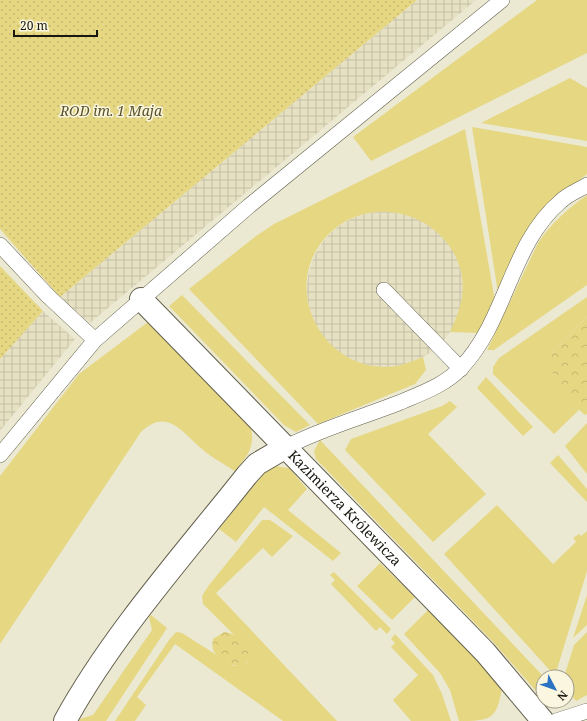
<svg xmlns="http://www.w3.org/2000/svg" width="587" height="721" font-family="'Noto Serif',serif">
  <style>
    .industrial { fill: url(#industrial-grid) }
    .grass { fill: #e6d783 }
    .park { fill: url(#park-crowns) }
    .garden { fill: url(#garden-dots) }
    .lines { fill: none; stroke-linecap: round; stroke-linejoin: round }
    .lane-casing { stroke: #63604d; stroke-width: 16 }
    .street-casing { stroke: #63604d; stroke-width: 24 }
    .lane { stroke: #fff; stroke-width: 15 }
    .street { stroke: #fff; stroke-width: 22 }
    .labels { text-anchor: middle; stroke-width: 3; stroke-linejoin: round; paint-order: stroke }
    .park-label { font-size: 14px; font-style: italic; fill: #5a5228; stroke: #faf6e0 }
    .street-label { font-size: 14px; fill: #18170f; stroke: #faf6e0 }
  </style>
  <defs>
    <pattern id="industrial-grid" width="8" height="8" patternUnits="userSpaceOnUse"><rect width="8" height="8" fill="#e6e1c3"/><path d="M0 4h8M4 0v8" fill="none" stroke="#c5c0a6"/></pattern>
    <pattern id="park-crowns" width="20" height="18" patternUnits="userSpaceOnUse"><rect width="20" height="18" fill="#e6d783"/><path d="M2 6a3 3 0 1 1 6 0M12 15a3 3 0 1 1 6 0" fill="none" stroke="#c5b870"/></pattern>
    <pattern id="garden-dots" width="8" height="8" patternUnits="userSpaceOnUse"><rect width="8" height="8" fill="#e6d783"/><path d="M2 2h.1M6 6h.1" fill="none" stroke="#c5b870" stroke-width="1.8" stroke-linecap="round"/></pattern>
  </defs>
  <rect width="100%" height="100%" fill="#ece9d3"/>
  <!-- industrial -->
  <g class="industrial">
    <polygon points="417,0 476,0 90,323 60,297"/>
    <circle cx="385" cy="289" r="78"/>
    <polygon points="43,311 75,339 0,431 0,359"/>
  </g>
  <!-- grass -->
  <g class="grass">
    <polygon points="537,0 587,0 587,53 371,161 353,137"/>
    <polygon points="570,78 587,88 587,141 481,123"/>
    <polygon points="472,127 587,147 587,174 563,193 498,293"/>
    <path d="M465,129L495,301L478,333L450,332C458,315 465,297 462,277C452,217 376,190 331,232C279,280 316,366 385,367C398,367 411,362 423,357L426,370L415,384L318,424L189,289L256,236L274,224Z"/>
    <path d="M587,195V285L494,350H487L538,243C551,223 568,209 587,195Z"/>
    <polygon points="182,295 310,425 296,432 284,425 169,306"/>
    <polygon points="587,297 587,317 550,355 552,372 579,410 554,434 493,374 493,367 499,358"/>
    <path d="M148,322L251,428C255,449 247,455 235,471C224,464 212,458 202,449C182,432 167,407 141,432L0,644V476L79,374Z"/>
    <polygon points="486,377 533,427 523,436 477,388"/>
    <polygon points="450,401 457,407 428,434 486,494 433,542 345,450 351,439 442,406"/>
    <polygon points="587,423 587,474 565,446"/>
    <polygon points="320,440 544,677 543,677 543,699 495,644 316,459 314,451"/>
    <polygon points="558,455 587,489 587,502 550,463"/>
    <polygon points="274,466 289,468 307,489 288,510 341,553 333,561 264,507 236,542 219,529 268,468"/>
    <polygon points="497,505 553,564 576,542 573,538 579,534 581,536 587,531 587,571 555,676 444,554"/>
    <polygon points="262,520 270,520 293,536 272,557 263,548 216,593 337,721 283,721 175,644 137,697 146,705 135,721 115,721 169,640 176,632 182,633 234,666 242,666 248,661 248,649 203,604 202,596 209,585"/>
    <polygon points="380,563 415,597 392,620 357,586"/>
    <polygon points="334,572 391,629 387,634 380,627 376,631 331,584 335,580 330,575"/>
    <polygon points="587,595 587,625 573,638"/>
    <path d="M429,609L477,659L502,688C497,720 490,721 459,721L450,690L440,673L404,634Z"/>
    <polygon points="151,615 167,628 106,721 79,721 80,719 93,715 152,630 149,617"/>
    <polygon points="587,632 587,695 576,701 567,689 567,677 564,677 574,645"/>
    <polygon points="395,634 433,675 442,694 451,721 411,721 393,700 418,675 391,647 395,643 391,639"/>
  </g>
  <!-- park -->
  <g class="park">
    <path d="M587,317V414L585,415C574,407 552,377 549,364C549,361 550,358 550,355Z"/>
    <path d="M224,632C235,632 251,646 250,658L243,666C234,668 220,659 214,652C212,648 212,644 213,639Z"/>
  </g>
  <!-- garden -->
  <g class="garden">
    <polygon points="0,0 417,0 60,297 0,229"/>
    <polygon points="0,266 43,311 0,359"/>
  </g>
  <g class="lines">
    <!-- lane casing -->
    <g class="lane-casing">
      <g id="lane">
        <polyline points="0,245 48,296 95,340"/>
        <polyline points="384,290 461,369"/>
        <path d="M286,447C323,428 363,417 401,402C422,393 445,385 461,368C507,320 510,244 561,201C568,194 579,190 587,185"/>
        <polyline points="0,455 95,340 249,206 502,0"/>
        <polyline points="556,721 587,711"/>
      </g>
    </g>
    <!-- street casing -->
    <g class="street-casing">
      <g id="street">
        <path id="s1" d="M141,299L485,652L543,721"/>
        <path d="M65,721C112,635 186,552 247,475L257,464L286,447"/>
      </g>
    </g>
    <!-- lane -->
    <use href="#lane" class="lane"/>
    <!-- street -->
    <use href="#street" class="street"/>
  </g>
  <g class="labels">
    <!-- park labels -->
    <g class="park-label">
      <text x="111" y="116">ROD im. 1 Maja</text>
    </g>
    <!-- street labels -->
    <g class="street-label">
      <text dy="5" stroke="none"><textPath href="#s1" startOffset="292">Kazimierza Królewicza</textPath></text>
    </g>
  </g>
  <!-- north arrow -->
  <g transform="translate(555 689) rotate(131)"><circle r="19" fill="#faf6e0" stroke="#a09d8c"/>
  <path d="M0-3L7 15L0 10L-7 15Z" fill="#2c72c3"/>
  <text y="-6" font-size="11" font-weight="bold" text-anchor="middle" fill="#18170f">N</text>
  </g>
  <!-- scale -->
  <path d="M14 30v6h83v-6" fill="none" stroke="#18170f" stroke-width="2"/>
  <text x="20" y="30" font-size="12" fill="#18170f" stroke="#faf6e0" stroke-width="3" paint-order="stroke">20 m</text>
</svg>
